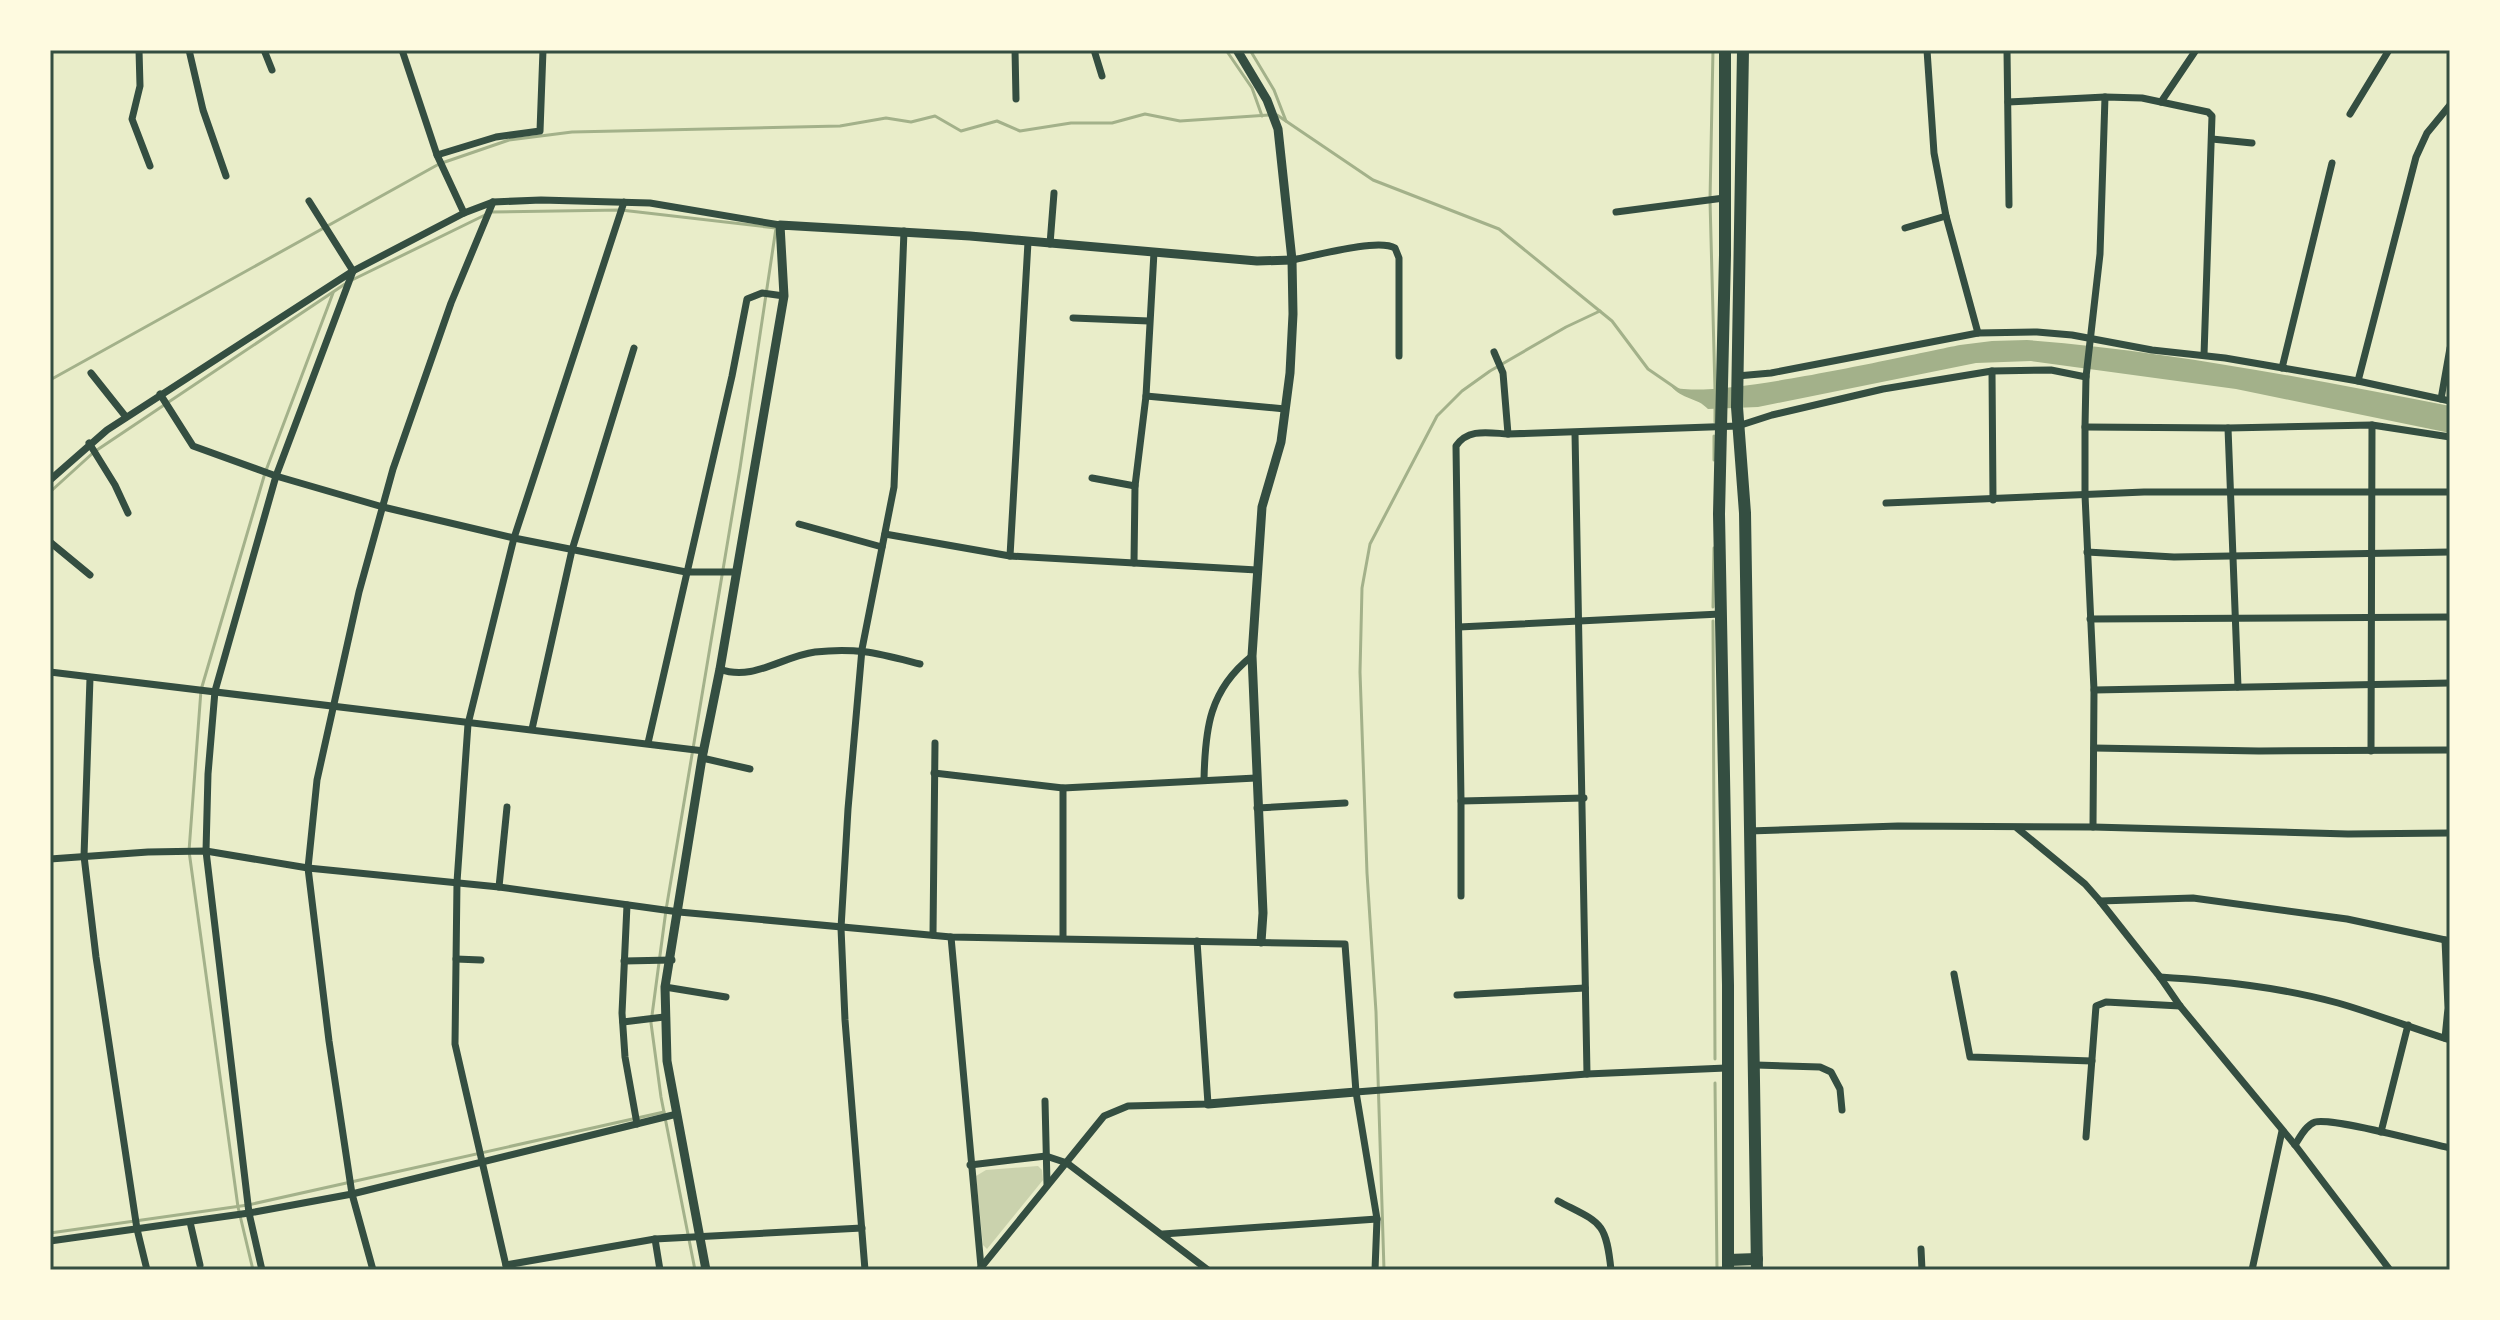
<svg xmlns="http://www.w3.org/2000/svg" width="2500" height="1320" font-family="'Alegreya Sans',sans-serif">
  <style>
    .green { fill: #cad2ad }
    .water { fill: #a3b18a }
    .lines { fill: none; stroke-linecap: round; stroke-linejoin: round }
    .stream { stroke: #a3b18a; stroke-width: 3 }
    .minor { stroke: #344e41; stroke-width: 7 }
    .tertiary { stroke: #344e41; stroke-width: 9 }
    .trunk { stroke: #344e41; stroke-width: 12 }
    .neatline { fill: none; stroke: #344e41; stroke-width: 3 }
  </style>
  <rect width="100%" height="100%" fill="#e9edc9"/>
  <!-- green -->
  <polygon class="green" points="1038,1166 1042,1170 1043,1180 987,1249 983,1245 976,1176 986,1170"/>
  <!-- water -->
  <path class="water" d="M2027,340C2169,351 2310,379 2450,406V433L2236,389L2031,361L1976,363L1758,407L1708,409C1697,397 1682,400 1671,386C1703,403 1913,354 1960,345L1992,341Z"/>
  <g class="lines">
    <!-- stream -->
    <g class="stream">
      <polyline points="1226,50 1252,88 1262,116"/>
      <polyline points="1250,50 1274,90 1286,121"/>
      <polyline points="1713,50 1710,200 1715,390"/>
      <polyline points="1277,115 1373,180 1499,229 1612,321 1648,369 1680,391"/>
      <polyline points="492,212 621,210 776,228 740,468 666,910 651,1023 661,1097 695,1270"/>
      <polyline points="352,280 485,215"/>
      <polyline points="50,380 439,164 509,140 572,132 840,126 886,118 911,122 935,116 961,131 997,121 1020,131 1071,123 1112,123 1145,114 1180,121 1269,115"/>
      <polyline points="1715,422 1715,406"/>
      <polyline points="1714,460 1714,436"/>
      <polyline points="50,492 94,452 345,284"/>
      <polyline points="1713,607 1714,548"/>
      <polyline points="1713,621 1715,1059"/>
      <polyline points="1715,1083 1717,1270"/>
      <polyline points="50,1233 248,1205 664,1112"/>
      <polyline points="253,1270 238,1207 189,851 201,690 265,473 333,293"/>
      <polyline points="1384,1270 1376,1012 1367,873 1360,672 1362,588 1370,544 1437,416 1462,391 1490,371 1566,327 1600,311"/>
    </g>
    <!-- minor -->
    <g class="minor">
      <polyline points="139,50 140,86 132,119 150,166"/>
      <polyline points="189,50 203,110 226,176"/>
      <polyline points="264,50 272,70"/>
      <polyline points="402,50 437,155 464,213"/>
      <polyline points="1015,50 1016,99"/>
      <polyline points="1094,50 1102,76"/>
      <polyline points="1927,50 1934,153 1946,216 1978,333"/>
      <polyline points="2007,50 2009,205"/>
      <polyline points="2008,102 2105,97"/>
      <polyline points="2161,102 2196,50"/>
      <polyline points="2350,114 2389,50"/>
      <polyline points="2212,139 2252,143"/>
      <polyline points="437,155 496,137 540,131 543,50"/>
      <polyline points="309,201 353,271"/>
      <polyline points="1616,212 1724,198"/>
      <polyline points="1905,228 1946,216"/>
      <polyline points="1050,244 1054,193"/>
      <path d="M1292,260C1314,256 1378,238 1395,248L1399,258V356"/>
      <polyline points="1073,318 1149,321"/>
      <polyline points="1494,352 1503,373 1508,434"/>
      <polyline points="2282,368 2332,163"/>
      <polyline points="1992,371 1993,500"/>
      <polyline points="91,373 126,417"/>
      <polyline points="1737,376 1771,373 1978,333 2037,332 2072,335 2152,350 2225,358 2358,381 2450,401"/>
      <polyline points="2358,381 2416,157 2427,133 2450,105"/>
      <polyline points="160,394 193,446 276,476 383,507 514,538 686,572 735,572"/>
      <polyline points="1146,396 1285,409"/>
      <polyline points="2441,399 2450,348"/>
      <polyline points="2085,427 2228,428 2372,425 2450,437"/>
      <polyline points="2228,428 2238,687"/>
      <polyline points="1575,433 1587,1074"/>
      <polyline points="89,443 115,485 128,513"/>
      <polyline points="1092,478 1135,486"/>
      <polyline points="50,480 107,430 353,271 464,213 493,202 541,200 650,203 780,225"/>
      <polyline points="1886,503 2144,492 2450,492"/>
      <polyline points="799,524 882,547"/>
      <polyline points="885,534 1010,556 1257,570"/>
      <polyline points="50,542 90,575"/>
      <polyline points="2087,552 2174,557 2450,552"/>
      <polyline points="1010,556 1028,242"/>
      <polyline points="1134,563 1135,486 1146,396 1154,252"/>
      <polyline points="2090,619 2450,617"/>
      <polyline points="1459,627 1720,614"/>
      <path d="M720,669C752,682 783,656 815,652C858,647 880,654 920,664"/>
      <polyline points="50,672 704,751"/>
      <polyline points="90,678 84,856 96,957 137,1229 147,1270"/>
      <polyline points="2094,690 2450,683"/>
      <polyline points="532,729 572,550 634,348"/>
      <polyline points="648,743 732,376 747,299 762,293 784,296"/>
      <polyline points="2094,748 2259,751 2450,750"/>
      <polyline points="2371,751 2372,425"/>
      <polyline points="702,758 750,769"/>
      <polyline points="934,773 1063,788 1256,778"/>
      <path d="M1204,780C1205,729 1209,690 1252,656"/>
      <path d="M1584,798L1461,801L1456,446C1468,428 1489,433 1508,434L1738,426L1772,415L1883,389L1992,371L2051,370L2086,377"/>
      <polyline points="1461,801 1461,896"/>
      <polyline points="1257,808 1345,803"/>
      <polyline points="2093,827 2094,690 2085,495 2085,427 2086,377 2100,254 2105,97 2142,98 2208,112 2212,116 2204,355"/>
      <polyline points="2017,828 2085,884 2100,901 2160,977 2180,1006 2295,1145 2390,1270"/>
      <polyline points="1749,831 1898,826 2093,827 2348,834 2450,833"/>
      <polyline points="50,859 148,852 206,851 308,868 499,887 679,912 951,937 1345,944 1356,1092 1377,1219 1375,1270"/>
      <polyline points="499,887 507,807"/>
      <polyline points="2100,901 2193,898 2347,919 2450,941"/>
      <polyline points="627,905 622,1013 625,1057 637,1124"/>
      <polyline points="933,935 935,743"/>
      <polyline points="951,937 981,1267"/>
      <polyline points="1063,938 1063,788"/>
      <polyline points="2445,940 2448,1008 2445,1038"/>
      <polyline points="456,959 481,960"/>
      <polyline points="624,961 672,960"/>
      <polyline points="1954,974 1970,1057 2092,1061"/>
      <path d="M2160,977C2220,981 2280,987 2338,1003C2376,1014 2412,1028 2450,1040"/>
      <polyline points="665,987 726,997"/>
      <polyline points="1457,995 1585,988"/>
      <polyline points="623,1022 664,1017"/>
      <polyline points="1756,1065 1820,1067 1831,1072 1840,1089 1842,1110"/>
      <polyline points="1356,1092 1587,1074 1726,1068"/>
      <polyline points="1045,1101 1047,1184"/>
      <polyline points="2381,1132 2408,1025"/>
      <polyline points="2086,1137 2096,1006 2106,1002 2180,1006"/>
      <path d="M2295,1145C2300,1137 2306,1125 2315,1122C2332,1117 2427,1143 2450,1148"/>
      <polyline points="970,1165 1046,1156 1067,1163 1208,1270"/>
      <path d="M1558,1201C1600,1223 1606,1220 1611,1270"/>
      <polyline points="190,1222 200,1265"/>
      <polyline points="1163,1234 1377,1219"/>
      <polyline points="655,1239 660,1270"/>
      <polyline points="50,1241 249,1213 352,1194 677,1114"/>
      <polyline points="1921,1249 1922,1270"/>
      <polyline points="506,1265 655,1239 862,1228"/>
      <polyline points="262,1270 249,1213 206,851 208,774 215,691 276,476 353,271"/>
      <polyline points="373,1270 352,1194 329,1041 308,868 317,780 359,592 393,469 451,303 493,202"/>
      <polyline points="507,1270 455,1044 457,882 468,724 514,538 624,202"/>
      <polyline points="865,1270 845,1020 841,928 848,809 862,649 894,487 904,231"/>
      <polyline points="979,1270 1104,1116 1128,1106 1208,1104 1197,941"/>
      <polyline points="2252,1270 2282,1131"/>
    </g>
    <!-- tertiary -->
    <g class="tertiary">
      <polyline points="1237,50 1267,100 1278,129 1292,260 1293,314 1290,373 1281,442 1262,507 1252,656 1263,913 1261,942"/>
      <polyline points="1208,1104 1356,1092"/>
      <polyline points="706,1270 667,1061 665,987 702,758 720,669 784,296 780,225 970,236 1257,261 1292,260"/>
    </g>
    <!-- trunk -->
    <g class="trunk">
      <polyline points="1725,50 1725,255 1719,514 1728,985 1728,1270"/>
      <polyline points="1743,50 1737,407 1745,513 1757,1270"/>
      <polyline points="1728,1260 1757,1259"/>
    </g>
  </g>
  <!-- border -->
  <rect width="2500" height="1320" fill="none" stroke="#fefae0" stroke-width="104"/>
  <rect x="52" y="52" width="2396" height="1216" class="neatline"/>
</svg>
